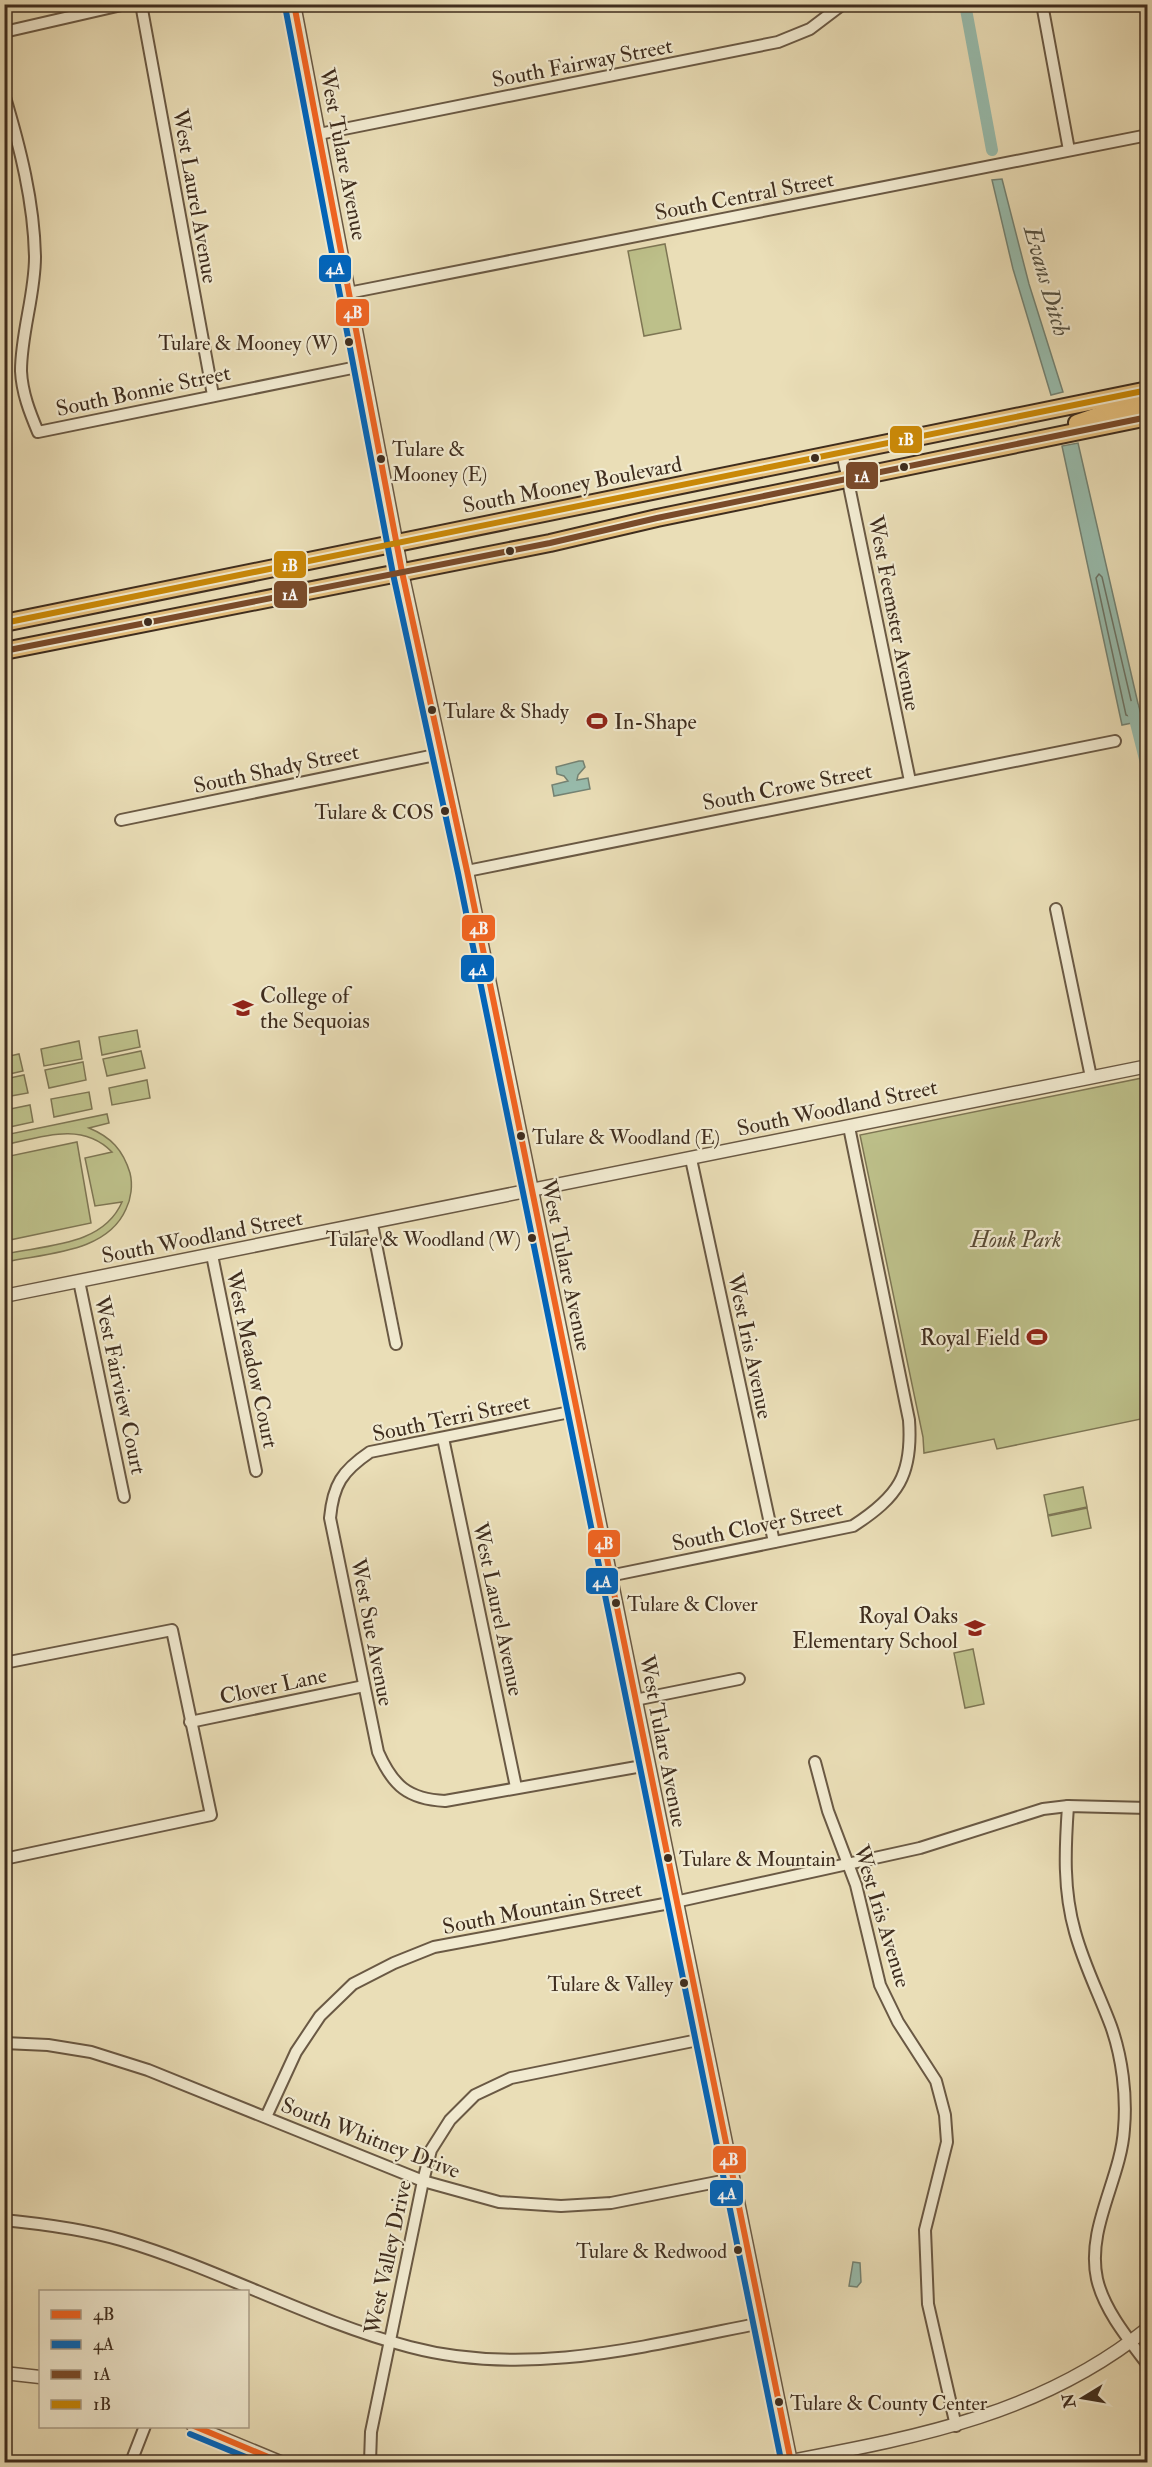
<svg xmlns="http://www.w3.org/2000/svg" width="1152" height="2467" font-family="'IM FELL Double Pica',serif">
  <style>
    .green { fill: #bdc08a; stroke: #7e7654; stroke-width: 1.5 }
    .water { fill: #98bcad; stroke: #748374; stroke-width: 1.5 }
    .lines { fill: none; stroke-linecap: round; stroke-linejoin: round }
    .shore { stroke: #6c7466; stroke-width: 1.5 }
    .canal { stroke: #98bcad; stroke-width: 12 }
    .minor-casing { stroke: #6a5944; stroke-width: 14 }
    .tertiary-casing { stroke: #6a5944; stroke-width: 15 }
    .primary-casing { stroke: #3f2d1e; stroke-width: 20 }
    .minor { stroke: #f1ead0; stroke-width: 10 }
    .tertiary { stroke: #f1ead0; stroke-width: 12 }
    .primary { stroke: #e5bf7c; stroke-width: 16 }
    .bus-1-casing { stroke: #f1ead0; stroke-width: 10 }
    .bus-2-casing { stroke: #f1ead0; stroke-width: 10 }
    .bus-3-casing { stroke: #f1ead0; stroke-width: 10 }
    .bus-4-casing { stroke: #f1ead0; stroke-width: 10 }
    .bus-1 { stroke: #f26522; stroke-width: 6 }
    .bus-2 { stroke: #0065bd; stroke-width: 6 }
    .bus-3 { stroke: #7a4b2a; stroke-width: 6 }
    .bus-4 { stroke: #c98808; stroke-width: 6 }
    .bus-dot { fill: #3f2d1e; stroke: #f1ead0; stroke-width: 2 }
    .labels { text-anchor: middle; stroke-width: 4.5; stroke-linejoin: round; paint-order: stroke }
    .bus-label { font-size: 20px; fill: #3f2d1e; stroke: #f1ead0; text-anchor: start }
    .street-label { font-size: 22px; fill: #3f2d1e; stroke: #f1ead0 }
    .poi-label { font-size: 22px; fill: #3f2d1e; stroke: #f1ead0; text-anchor: start }
    .park-label { font-size: 22px; font-style: italic; fill: #584a34; stroke: #f1ead0 }
    .water-label { font-size: 24px; font-style: italic; fill: #555142; stroke: #f1ead0 }
    .line-badge { stroke: #f1ead0; stroke-width: 2 }
    .badge-label { font-size: 16px; text-anchor: middle; font-weight: bold; fill: #fff }
  </style>
  <rect width="100%" height="100%" fill="#eadeb7"/>
  <filter id="stains"><feTurbulence type="fractalNoise" baseFrequency=".00333" numOctaves="4"/><feColorMatrix values="0 0 0 0 .2 0 0 0 0 .09 0 0 0 0 .02 0 0 0 .5 -.17"/></filter>
  <radialGradient id="worn" r=".72"><stop offset=".6" stop-color="#630" stop-opacity="0"/><stop offset="1" stop-color="#630" stop-opacity=".3"/></radialGradient>
  <!-- green -->
  <g class="green">
    <polygon points="665,244 681,329 644,336 628,251"/>
    <polygon points="137,1030 140,1047 102,1055 99,1037"/>
    <polygon points="79,1041 82,1059 44,1066 41,1049"/>
    <polygon points="141,1051 145,1068 107,1076 103,1059"/>
    <polygon points="19,1054 23,1071 5,1075 5,1057"/>
    <polygon points="83,1062 86,1080 49,1088 45,1070"/>
    <polygon points="24,1075 28,1093 5,1097 5,1079"/>
    <polygon points="1147,1077 1146,1418 997,1449 994,1439 924,1453 923,1437 860,1135"/>
    <polygon points="147,1080 150,1098 112,1105 109,1088"/>
    <polygon points="89,1092 92,1109 54,1117 51,1099"/>
    <polygon points="30,1105 33,1122 5,1128 5,1110"/>
    <path d="M107,1114L109,1123L89,1128C111,1137 123,1150 130,1173C133,1185 131,1199 126,1209C107,1253 46,1253 5,1262V1254C46,1245 103,1246 122,1202L95,1206L85,1158L112,1152C82,1121 41,1137 5,1145V1135Z"/>
    <polygon points="77,1142 91,1223 5,1241 5,1157"/>
    <polygon points="1083,1487 1087,1507 1048,1515 1044,1495"/>
    <polygon points="1087,1508 1091,1528 1052,1536 1048,1516"/>
    <polygon points="973,1649 984,1704 965,1708 954,1653"/>
  </g>
  <!-- water -->
  <g class="water">
    <polygon points="1002,179 1029,284 1063,392 1051,395 1013,269 992,180"/>
    <polygon points="1078,443 1142,721 1122,725 1062,446"/>
    <polygon points="579,761 583,761 585,767 578,775 577,780 588,778 590,789 554,796 552,785 568,781 564,776 557,774 556,767"/>
    <polygon points="853,2262 860,2263 861,2282 857,2287 849,2286"/>
  </g>
  <g class="lines">
    <!-- shore -->
    <polygon class="shore" points="1099,574 1102,577 1134,713 1132,717 1126,715 1096,578"/>
    <!-- canal -->
    <g class="canal">
      <polyline points="965,4 992,150"/>
      <polyline points="1132,707 1148,771"/>
    </g>
    <!-- minor casing -->
    <g class="minor-casing">
      <g id="minor">
        <polyline points="141,4 213,395"/>
        <polyline points="1042,4 1069,150"/>
        <polyline points="4,32 126,4"/>
        <path d="M4,94C20,147 34,202 35,257C35,295 21,333 21,371C22,393 30,413 38,432L362,366"/>
        <polyline points="319,134 778,42 810,29 843,4"/>
        <polyline points="348,293 1148,135"/>
        <polyline points="842,452 910,781"/>
        <polyline points="121,820 440,754"/>
        <polyline points="467,871 1115,741"/>
        <polyline points="1056,909 1091,1077"/>
        <polyline points="691,1159 774,1542"/>
        <polyline points="372,1224 396,1344"/>
        <polyline points="212,1255 256,1471"/>
        <polyline points="79,1281 124,1497"/>
        <path d="M575,1411L370,1452C342,1471 333,1485 330,1518L378,1752C393,1786 408,1799 445,1801L648,1765"/>
        <polyline points="443,1438 516,1787"/>
        <path d="M609,1576L853,1526C898,1497 913,1475 909,1420L849,1127"/>
        <polyline points="4,1663 172,1630 211,1815 4,1859"/>
        <polyline points="635,1700 739,1679"/>
        <polyline points="190,1722 364,1686"/>
        <polyline points="815,1762 828,1811 856,1885 880,1985 898,2022 936,2081 945,2115 947,2142 925,2230 928,2304 956,2426"/>
        <path d="M1068,1806C1065,1849 1063,1890 1075,1932C1084,1965 1099,1994 1111,2026C1122,2057 1127,2095 1124,2129C1121,2179 1086,2228 1097,2279C1104,2310 1129,2340 1148,2365"/>
        <polyline points="4,2043 48,2045 91,2052 148,2070 423,2181 499,2202 561,2206 611,2203 732,2179"/>
        <polyline points="266,2117 296,2052 320,2016 353,1984 394,1963 434,1947 675,1902 920,1848 1043,1809 1068,1806 1148,1808"/>
        <path d="M4,2220C44,2224 83,2229 121,2240C220,2269 311,2321 410,2347C527,2378 646,2346 761,2323"/>
        <polyline points="131,2462 145,2426"/>
        <polyline points="370,2462 371,2432 423,2181 431,2150 450,2120 475,2095 511,2078 703,2039"/>
      </g>
    </g>
    <!-- tertiary casing -->
    <g class="tertiary-casing">
      <g id="tertiary">
        <polyline points="294,4 402,572 467,871 791,2462"/>
        <polyline points="4,1296 1148,1066"/>
        <polyline points="4,2373 40,2377"/>
        <polyline points="193,2426 280,2462"/>
        <path d="M786,2462C917,2437 1040,2415 1148,2328"/>
      </g>
    </g>
    <!-- primary casing -->
    <g class="primary-casing">
      <g id="primary">
        <polyline points="1077,423 1106,413 1148,405"/>
        <polyline points="4,623 1148,390"/>
        <polyline points="4,651 550,543 657,518 1148,417"/>
      </g>
    </g>
    <!-- minor -->
    <use href="#minor" class="minor"/>
    <!-- tertiary -->
    <use href="#tertiary" class="tertiary"/>
    <!-- primary -->
    <use href="#primary" class="primary"/>
    <!-- bus-1 casing -->
    <g class="bus-1-casing">
      <g id="bus-1">
        <polyline points="294,4 402,572 467,871 791,2462 786,2462"/>
        <polyline points="194,2426 280,2462"/>
      </g>
    </g>
    <!-- bus-2 casing -->
    <g class="bus-2-casing">
      <g id="bus-2">
        <polyline points="285,6 393,574 458,873 780,2455"/>
        <polyline points="190,2434 258,2462"/>
      </g>
    </g>
    <!-- bus-3 casing -->
    <g class="bus-3-casing">
      <polyline id="bus-3" points="4,651 550,543 657,518 1148,417"/>
    </g>
    <!-- bus-4 casing -->
    <g class="bus-4-casing">
      <polyline id="bus-4" points="4,623 1148,390"/>
    </g>
    <!-- bus-1 -->
    <use href="#bus-1" class="bus-1"/>
    <!-- bus-2 -->
    <use href="#bus-2" class="bus-2"/>
    <!-- bus-3 -->
    <use href="#bus-3" class="bus-3"/>
    <!-- bus-4 -->
    <use href="#bus-4" class="bus-4"/>
  </g>
  <!-- icons -->
  <defs>
    <g id="stadium-bare" transform="scale(1.62)"><path d="M0-5a6.5 5 0 1 0 0 10a6.5 5 0 1 0 0-10ZM-3.5-1.8h7v3.6h-7Z" fill="#8f2418" stroke="#f1ead0" stroke-width="2.5" paint-order="stroke"/></g>
    <g id="university-bare" transform="scale(1.62)"><path d="M0-5L7-2L0 1L-7-2ZM-4 1L0 2.5L4 1V4Q0 6-4 4Z" fill="#8f2418" stroke="#f1ead0" stroke-width="2.5" paint-order="stroke"/></g>
    <g id="school-bare" transform="scale(1.62)"><path d="M0-5L7-2L0 1L-7-2ZM-4 1L0 2.5L4 1V4Q0 6-4 4Z" fill="#8f2418" stroke="#f1ead0" stroke-width="2.5" paint-order="stroke"/></g>
  </defs>
  <g fill-rule="evenodd">
    <use href="#stadium-bare" x="597" y="721"/>
    <use href="#university-bare" x="243" y="1008"/>
    <use href="#stadium-bare" x="1037" y="1337"/>
    <use href="#school-bare" x="975" y="1628"/>
  </g>
  <!-- markers -->
  <g class="bus-dot">
    <circle cx="349" cy="342" r="5"/>
    <circle cx="815" cy="458" r="5"/>
    <circle cx="381" cy="459" r="5"/>
    <circle cx="904" cy="467" r="5"/>
    <circle cx="510" cy="551" r="5"/>
    <circle cx="148" cy="622" r="5"/>
    <circle cx="432" cy="710" r="5"/>
    <circle cx="445" cy="811" r="5"/>
    <circle cx="521" cy="1136" r="5"/>
    <circle cx="532" cy="1238" r="5"/>
    <circle cx="616" cy="1603" r="5"/>
    <circle cx="668" cy="1858" r="5"/>
    <circle cx="684" cy="1983" r="5"/>
    <circle cx="738" cy="2250" r="5"/>
    <circle cx="779" cy="2402" r="5"/>
  </g>
  <g class="labels">
    <!-- bus labels -->
    <g class="bus-label">
      <text x="338" y="350" text-anchor="end">Tulare &amp; Mooney (W)</text>
      <text x="392" y="456">Tulare &amp;<tspan x="392" dy="25">Mooney (E)</tspan></text>
      <text x="443" y="718">Tulare &amp; Shady</text>
      <text x="434" y="819" text-anchor="end">Tulare &amp; COS</text>
      <text x="532" y="1144">Tulare &amp; Woodland (E)</text>
      <text x="521" y="1246" text-anchor="end">Tulare &amp; Woodland (W)</text>
      <text x="627" y="1611">Tulare &amp; Clover</text>
      <text x="679" y="1866">Tulare &amp; Mountain</text>
      <text x="673" y="1991" text-anchor="end">Tulare &amp; Valley</text>
      <text x="727" y="2258" text-anchor="end">Tulare &amp; Redwood</text>
      <text x="790" y="2410">Tulare &amp; County Center</text>
    </g>
    <!-- street labels -->
    <g class="street-label">
      <text transform="translate(582 62) rotate(-11)" y="8">South Fairway Street</text>
      <text transform="translate(344 154) rotate(79)" y="8">West Tulare Avenue</text>
      <text transform="translate(744 195) rotate(-11)" y="8">South Central Street</text>
      <text transform="translate(196 196) rotate(80)" y="8">West Laurel Avenue</text>
      <text transform="translate(143 390) rotate(-12)" y="8">South Bonnie Street</text>
      <text transform="translate(572 484) rotate(-11)" y="8">South Mooney Boulevard</text>
      <text transform="translate(895 613) rotate(79)" y="8">West Feemster Avenue</text>
      <text transform="translate(276 768) rotate(-12)" y="8">South Shady Street</text>
      <text transform="translate(787 786) rotate(-11)" y="8">South Crowe Street</text>
      <text transform="translate(837 1107) rotate(-12)" y="8">South Woodland Street</text>
      <text transform="translate(202 1236) rotate(-11)" y="8">South Woodland Street</text>
      <text transform="translate(567 1265) rotate(78)" y="8">West Tulare Avenue</text>
      <text transform="translate(751 1346) rotate(78)" y="8">West Iris Avenue</text>
      <text transform="translate(253 1359) rotate(78)" y="8">West Meadow Court</text>
      <text transform="translate(121 1385) rotate(78)" y="8">West Fairview Court</text>
      <text transform="translate(451 1417) rotate(-12)" y="8">South Terri Street</text>
      <text transform="translate(757 1525) rotate(-12)" y="8">South Clover Street</text>
      <text transform="translate(499 1609) rotate(78)" y="8">West Laurel Avenue</text>
      <text transform="translate(373 1632) rotate(79)" y="8">West Sue Avenue</text>
      <text transform="translate(273 1685) rotate(-12)" y="8">Clover Lane</text>
      <text transform="translate(664 1741) rotate(79)" y="8">West Tulare Avenue</text>
      <text transform="translate(542 1907) rotate(-11)" y="8">South Mountain Street</text>
      <text transform="translate(883 1916) rotate(73)" y="8">West Iris Avenue</text>
      <text transform="translate(371 2137) rotate(21)" y="8">South Whitney Drive</text>
      <text transform="translate(387 2257) rotate(-78)" y="8">West Valley Drive</text>
    </g>
    <!-- poi labels -->
    <g class="poi-label">
      <text x="614" y="729">In-Shape</text>
      <text x="260" y="1003">College of<tspan x="260" dy="25">the Sequoias</tspan></text>
      <text x="1020" y="1345" text-anchor="end">Royal Field</text>
      <text x="958" y="1623" text-anchor="end">Royal Oaks<tspan x="958" dy="25">Elementary School</tspan></text>
    </g>
    <!-- park labels -->
    <g class="park-label">
      <text x="1016" y="1247">Houk Park</text>
    </g>
    <!-- water labels -->
    <g class="water-label">
      <text transform="translate(1047 281) rotate(74)" y="8">Evans Ditch</text>
    </g>
  </g>
  <g class="line-badge">
    <rect x="318" y="254" width="34" height="29" rx="6" fill="#0065bd"/>
    <rect x="335" y="298" width="35" height="29" rx="6" fill="#f26522"/>
    <rect x="889" y="425" width="34" height="29" rx="6" fill="#c98808"/>
    <rect x="845" y="461" width="34" height="29" rx="6" fill="#7a4b2a"/>
    <rect x="273" y="550" width="34" height="29" rx="6" fill="#c98808"/>
    <rect x="273" y="580" width="35" height="29" rx="6" fill="#7a4b2a"/>
    <rect x="461" y="914" width="35" height="28" rx="6" fill="#f26522"/>
    <rect x="460" y="954" width="35" height="29" rx="6" fill="#0065bd"/>
    <rect x="587" y="1529" width="34" height="29" rx="6" fill="#f26522"/>
    <rect x="585" y="1567" width="34" height="28" rx="6" fill="#0065bd"/>
    <rect x="712" y="2145" width="35" height="29" rx="6" fill="#f26522"/>
    <rect x="709" y="2179" width="35" height="28" rx="6" fill="#0065bd"/>
  </g>
  <g class="badge-label">
    <text x="335" y="274">4A</text>
    <text x="353" y="318">4B</text>
    <text x="906" y="445">1B</text>
    <text x="862" y="482">1A</text>
    <text x="290" y="571">1B</text>
    <text x="290" y="600">1A</text>
    <text x="479" y="934">4B</text>
    <text x="478" y="975">4A</text>
    <text x="604" y="1549">4B</text>
    <text x="602" y="1587">4A</text>
    <text x="729" y="2165">4B</text>
    <text x="727" y="2199">4A</text>
  </g>
  <!-- margin -->
  <rect width="1152" height="2467" fill="none" stroke="#eadeb7" stroke-width="24"/>
  <rect x="6" y="6" width="1140" height="2455" fill="none" stroke="#3f2d1e" stroke-width="3"/>
  <rect x="12" y="12" width="1128" height="2443" fill="none" stroke="#3f2d1e" stroke-width="1.5"/>
  <!-- legend -->
  <rect x="39" y="2290" width="210" height="138" fill="#f1ead0" stroke="#aa9e89" stroke-width="1.5"/>
  <rect x="51" y="2310" width="30" height="9" fill="#f26522" stroke="#aa9e89" stroke-width="1.5"/>
  <text x="93" y="2320" font-size="18" fill="#3f2d1e">4B</text>
  <rect x="51" y="2340" width="30" height="9" fill="#0065bd" stroke="#aa9e89" stroke-width="1.5"/>
  <text x="93" y="2350" font-size="18" fill="#3f2d1e">4A</text>
  <rect x="51" y="2370" width="30" height="9" fill="#7a4b2a" stroke="#aa9e89" stroke-width="1.5"/>
  <text x="93" y="2380" font-size="18" fill="#3f2d1e">1A</text>
  <rect x="51" y="2400" width="30" height="9" fill="#c98808" stroke="#aa9e89" stroke-width="1.5"/>
  <text x="93" y="2410" font-size="18" fill="#3f2d1e">1B</text>
  <!-- north arrow -->
  <g transform="translate(1083 2398) rotate(259)" stroke="#f1ead0" stroke-width="4.5" paint-order="stroke">
  <path d="M0-4.5L10 22L0 15L-10 22Z" fill="#3f2d1e"/>
  <text y="-9" font-size="16" font-weight="bold" text-anchor="middle" fill="#3f2d1e">N</text>
  </g>
  <rect width="100%" height="100%" filter="url(#stains)"/>
  <rect width="100%" height="100%" fill="url(#worn)"/>
</svg>
